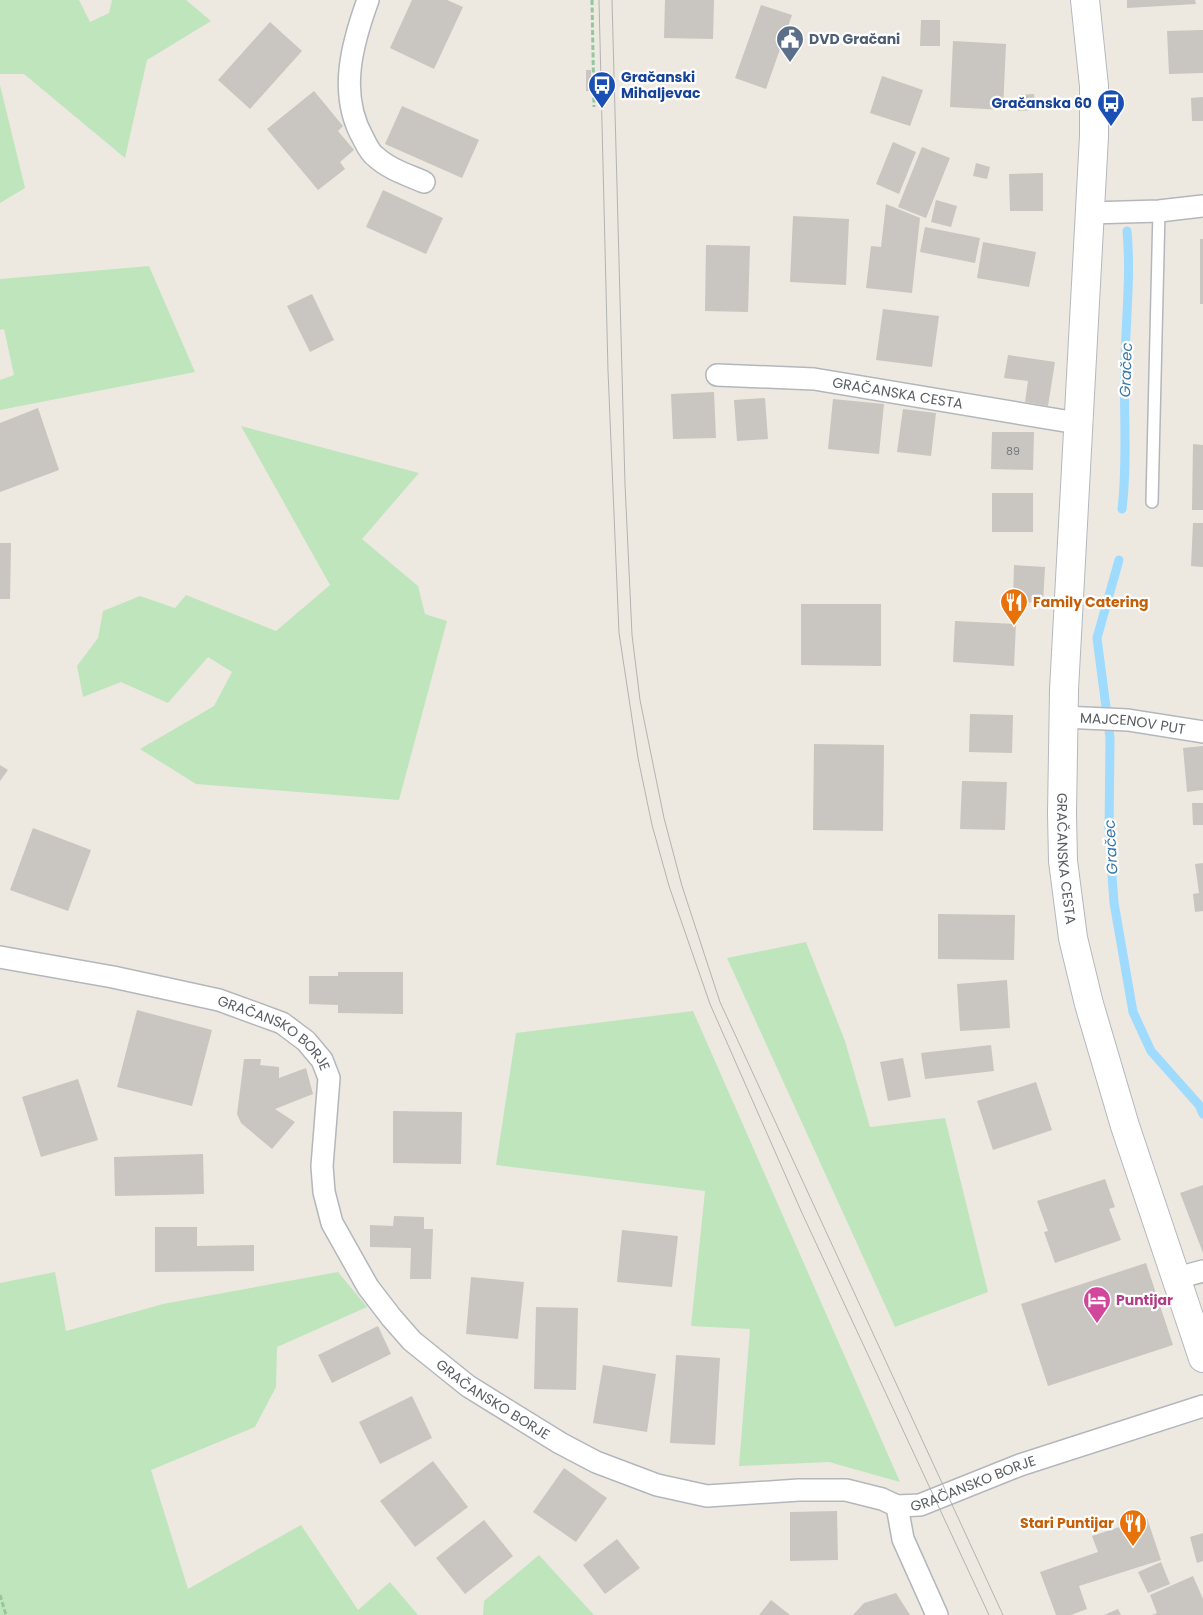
<svg xmlns="http://www.w3.org/2000/svg" width="1203" height="1615" font-family="Poppins,sans-serif">
  <style>
    .green { fill: #bfe5bc }
    .lines { fill: none; stroke-linecap: round; stroke-linejoin: round }
    .stream { stroke: #9edbff; stroke-width: 9 }
    .building { fill: #c9c5c0 }
    .lane-casing { stroke: #b3b7bc; stroke-width: 14 }
    .street-casing { stroke: #b3b7bc; stroke-width: 24 }
    .secondary-casing { stroke: #b4b8be; stroke-width: 30 }
    .path { stroke: #95c69f; stroke-width: 3; stroke-dasharray: 5 2.5; stroke-linecap: butt }
    .lane { stroke: #fff; stroke-width: 11 }
    .street { stroke: #fff; stroke-width: 21 }
    .secondary { stroke: #fff; stroke-width: 28 }
    .tram { stroke: #b2b3b3; stroke-width: 1 }
    .labels { text-anchor: middle; stroke-width: 4.5; stroke-linejoin: round; paint-order: stroke }
    .number-label { font-size: 11px; fill: #75787a }
    .service-label { font-size: 14px; font-weight: bold; fill: #4e5e75; stroke: #fff; text-anchor: start }
    .transit-label { font-size: 14px; font-weight: bold; fill: #164399; stroke: #fff; text-anchor: start }
    .street-label { font-size: 14px; fill: #595e62; stroke: #fff }
    .food-label { font-size: 14px; font-weight: bold; fill: #c56008; stroke: #fff; text-anchor: start }
    .hotel-label { font-size: 14px; font-weight: bold; fill: #b23c85; stroke: #fff; text-anchor: start }
    .water-label { font-size: 15px; font-style: italic; fill: #3877a9; stroke: #fff }
  </style>
  <rect width="100%" height="100%" fill="#ede9e0"/>
  <!-- green -->
  <g class="green">
    <polygon points="0,0 79,0 90,22 109,13 112,0 186,0 211,21 147,60 125,158 24,74 0,74"/>
    <polygon points="0,85 25,188 0,203"/>
    <polygon points="149,266 195,372 0,410 0,380 14,375 4,329 0,330 0,279"/>
    <polygon points="241,426 419,473 362,539 418,586 425,614 447,621 399,800 196,784 140,749 214,706 232,672 208,657 168,703 121,682 83,697 77,666 98,638 103,611 140,596 175,608 186,595 276,631 330,585"/>
    <polygon points="806,942 845,1041 870,1127 945,1118 988,1292 895,1327 727,958"/>
    <polygon points="693,1011 900,1482 829,1462 739,1466 750,1329 691,1326 705,1191 496,1165 516,1033"/>
    <polygon points="55,1272 66,1331 163,1304 338,1272 367,1307 277,1347 276,1387 255,1427 151,1470 188,1589 301,1525 358,1610 390,1582 418,1615 0,1615 0,1283"/>
    <polygon points="539,1555 594,1615 483,1615 484,1601"/>
  </g>
  <g class="lines">
    <!-- stream -->
    <g class="stream">
      <path d="M1122,509C1128,460 1123,410 1125,360C1126,317 1131,274 1127,231"/>
      <polyline points="1119,560 1097,638 1110,738 1109,833 1114,903 1133,1012 1151,1051 1199,1105 1203,1114"/>
    </g>
  </g>
  <!-- building -->
  <g class="building">
    <polygon points="412,0 447,0 463,7 434,69 390,48"/>
    <polygon points="665,0 714,0 713,39 664,38"/>
    <polygon points="1127,0 1195,0 1196,4 1127,8"/>
    <polygon points="761,5 792,15 766,89 735,78"/>
    <polygon points="921,20 940,20 940,46 920,46"/>
    <polygon points="270,22 302,51 250,109 218,80"/>
    <polygon points="1203,30 1203,73 1169,74 1167,31"/>
    <polygon points="953,41 1006,44 1003,110 950,107"/>
    <rect x="586" y="70" width="5" height="21"/>
    <polygon points="882,76 923,90 910,126 870,113"/>
    <polygon points="314,91 343,126 338,131 354,150 340,162 345,169 318,190 267,129"/>
    <polygon points="1034,94 1036,110 1018,111 1017,95"/>
    <polygon points="1203,97 1203,121 1192,121 1191,98"/>
    <polygon points="402,106 479,140 462,178 385,144"/>
    <polygon points="893,142 916,152 899,194 876,184"/>
    <polygon points="922,147 950,158 926,218 898,207"/>
    <polygon points="976,163 990,167 987,179 973,176"/>
    <polygon points="1043,173 1043,211 1010,211 1009,174"/>
    <polygon points="383,190 443,218 426,254 366,227"/>
    <polygon points="936,200 957,206 951,227 931,222"/>
    <polygon points="886,204 920,218 912,293 866,288 871,246 881,247"/>
    <polygon points="793,216 849,219 846,285 790,282"/>
    <polygon points="925,227 980,238 975,263 920,252"/>
    <rect x="1200" y="239" width="3" height="65"/>
    <polygon points="983,242 1036,252 1029,287 977,278"/>
    <polygon points="706,245 750,246 748,312 705,311"/>
    <polygon points="312,294 334,340 310,352 287,306"/>
    <polygon points="883,309 939,316 932,367 876,360"/>
    <polygon points="1008,355 1055,362 1048,406 1025,402 1028,381 1004,378"/>
    <polygon points="714,392 716,438 673,439 671,394"/>
    <polygon points="765,398 768,439 737,441 734,400"/>
    <polygon points="833,399 884,404 879,454 828,449"/>
    <polygon points="38,408 59,470 0,492 0,423"/>
    <polygon points="903,409 936,413 931,456 897,452"/>
    <polygon points="992,432 1034,432 1033,470 991,469"/>
    <polygon points="1193,444 1203,445 1203,510 1192,510"/>
    <rect x="992" y="493" width="41" height="39"/>
    <polygon points="1193,523 1203,523 1203,567 1191,566"/>
    <polygon points="0,543 11,543 10,599 0,599"/>
    <polygon points="1014,565 1045,567 1043,603 1013,602"/>
    <polygon points="801,604 881,604 881,666 801,665"/>
    <polygon points="955,621 1016,624 1014,666 953,662"/>
    <polygon points="970,714 1013,715 1012,753 969,752"/>
    <polygon points="814,744 884,745 883,831 813,830"/>
    <polygon points="1203,746 1203,790 1187,792 1183,748"/>
    <polygon points="0,765 8,770 0,781"/>
    <polygon points="962,781 1007,782 1005,830 960,829"/>
    <polygon points="1192,803 1203,803 1203,825 1193,825"/>
    <polygon points="33,828 91,850 68,911 10,890"/>
    <polygon points="1203,863 1203,911 1195,912 1193,894 1199,893 1195,864"/>
    <polygon points="938,914 1015,915 1014,960 938,959"/>
    <polygon points="338,972 403,972 403,1014 338,1013 338,1005 309,1004 309,976 338,976"/>
    <polygon points="1007,980 1010,1028 960,1031 957,984"/>
    <polygon points="137,1010 212,1030 192,1106 117,1087"/>
    <polygon points="991,1045 994,1071 925,1079 921,1053"/>
    <polygon points="903,1058 911,1097 888,1101 880,1062"/>
    <polygon points="244,1059 261,1059 260,1065 279,1067 279,1078 306,1068 313,1094 275,1109 295,1122 272,1149 241,1123 237,1114"/>
    <polygon points="78,1079 98,1140 41,1157 22,1097"/>
    <polygon points="1036,1082 1052,1130 993,1150 977,1101"/>
    <polygon points="393,1111 462,1112 461,1164 393,1163"/>
    <polygon points="203,1154 204,1194 115,1196 114,1157"/>
    <polygon points="1105,1179 1115,1207 1109,1209 1121,1240 1055,1263 1044,1232 1048,1231 1037,1201"/>
    <polygon points="1203,1185 1203,1253 1180,1193"/>
    <polygon points="394,1216 424,1217 424,1229 433,1229 431,1279 410,1279 411,1248 370,1247 370,1225 393,1226"/>
    <polygon points="155,1227 197,1227 197,1246 254,1245 254,1271 155,1272"/>
    <polygon points="622,1230 678,1236 672,1287 617,1282"/>
    <polygon points="1146,1263 1173,1345 1048,1386 1021,1304"/>
    <polygon points="471,1277 524,1282 518,1339 466,1334"/>
    <polygon points="536,1307 578,1308 576,1390 534,1389"/>
    <polygon points="378,1326 391,1354 332,1383 318,1355"/>
    <polygon points="676,1355 720,1358 715,1445 670,1443"/>
    <polygon points="603,1365 656,1374 647,1432 593,1423"/>
    <polygon points="412,1396 432,1438 380,1464 359,1422"/>
    <polygon points="433,1461 468,1507 415,1547 380,1501"/>
    <polygon points="564,1468 607,1498 576,1542 533,1512"/>
    <polygon points="837,1511 838,1560 790,1561 790,1512"/>
    <polygon points="1147,1518 1161,1560 1079,1586 1087,1609 1071,1615 1056,1615 1040,1572 1098,1552 1092,1536"/>
    <polygon points="484,1520 513,1556 465,1594 436,1558"/>
    <polygon points="1203,1533 1203,1561 1197,1563 1190,1537"/>
    <polygon points="617,1539 640,1568 605,1594 583,1565"/>
    <polygon points="1161,1562 1170,1584 1148,1593 1138,1572"/>
    <polygon points="1193,1576 1203,1599 1203,1615 1152,1615 1157,1613 1150,1595"/>
    <polygon points="896,1593 910,1615 853,1615 864,1603"/>
    <polygon points="771,1600 790,1615 759,1615"/>
    <polygon points="1118,1609 1121,1615 1104,1615"/>
  </g>
  <g class="lines">
    <!-- lane casing -->
    <g class="lane-casing">
      <polyline id="lane" points="1152,502 1159,211"/>
    </g>
    <!-- street casing -->
    <g class="street-casing">
      <g id="street">
        <path d="M368,0C352,44 338,94 363,138C366,144 370,153 376,157C389,169 408,175 424,182"/>
        <polyline points="1090,213 1159,211 1203,206"/>
        <path id="s1" d="M717,375L814,379L1077,423"/>
        <path id="s2" d="M1063,717L1128,720L1203,732"/>
        <path id="s3" d="M0,957L113,977L219,1000L282,1023L306,1041L322,1060L329,1078L322,1166L324,1192L332,1223L368,1287L391,1317L412,1341L468,1386L560,1443L596,1462L657,1485L707,1496L799,1490H846L882,1499L897,1506L920,1505L1020,1465L1203,1406"/>
        <polyline points="1177,1278 1203,1271"/>
        <polyline points="897,1506 903,1539 937,1615"/>
      </g>
    </g>
    <!-- secondary casing -->
    <g class="secondary-casing">
      <g id="secondary">
        <path id="s4" d="M1085,0L1094,86V136L1064,690L1062,814L1063,861L1073,938L1089,1004L1125,1126L1203,1358"/>
      </g>
    </g>
    <!-- path -->
    <g class="path">
      <polyline points="592,0 594,107"/>
      <polyline points="0,1595 6,1615"/>
    </g>
    <!-- lane -->
    <use href="#lane" class="lane"/>
    <!-- street -->
    <use href="#street" class="street"/>
    <!-- secondary -->
    <use href="#secondary" class="secondary"/>
    <!-- tram -->
    <g class="tram">
      <polyline points="599,0 608,371 619,633 638,758 652,825 669,886 710,1004 802,1213 989,1615"/>
      <polyline points="612,0 625,484 632,635 640,700 664,818 682,886 720,1002 1003,1615"/>
    </g>
  </g>
  <!-- icons -->
  <defs>
    <g id="civic-pin" transform="scale(1.4375)"><path d="M0 17L-7.5 6A9.5 9.5 0 1 1 7.5 6Z" fill="#5c6f8a" stroke="#fff"/><path d="M-.6-6.5H3V-4.5H.6V-3L4-1V1h2V6H-6V1h2V-1L-.6-3ZM-1.2 2.5V6h2.4V2.5Z" fill="#fff"/></g>
    <g id="bus-pin" transform="scale(1.4375)"><path d="M0 17L-7.5 6A9.5 9.5 0 1 1 7.5 6Z" fill="#1a4fb4" stroke="#fff"/><path d="M-5-6H5V4H4V6H2V4H-2V6H-4V4H-5ZM-3.5-4V0h7V-4ZM-3.5 1.2v1.5H-2V1.2ZM2 1.2v1.5H3.5V1.2Z" fill="#fff"/></g>
    <g id="restaurant-pin" transform="scale(1.4375)"><path d="M0 17L-7.5 6A9.5 9.5 0 1 1 7.5 6Z" fill="#e8710a" stroke="#fff"/><path d="M-5-6h1v4h1v-4h1v4h1v-4h1v5L-1.5 .5V6h-2V.5L-5-1ZM5-6V6H3V1.5H1.5Q1.5-4 5-6Z" fill="#fff"/></g>
    <g id="hotel-pin" transform="scale(1.4375)"><path d="M0 17L-7.5 6A9.5 9.5 0 1 1 7.5 6Z" fill="#d1479c" stroke="#fff"/><path d="M-6-4.5h1.5V1H6V5H4.5V3h-9V5H-6ZM-4 0a1.8 1.8 0 1 1 3.6 0ZM.5 0V-2.5h3Q6-2.5 6 0Z" fill="#fff"/></g>
  </defs>
  <g fill-rule="evenodd">
    <use href="#civic-pin" x="790" y="39"/>
    <use href="#bus-pin" x="602" y="85"/>
    <use href="#bus-pin" x="1111" y="103"/>
    <use href="#restaurant-pin" x="1014" y="602"/>
    <use href="#hotel-pin" x="1097" y="1300"/>
    <use href="#restaurant-pin" x="1133" y="1523"/>
  </g>
  <g class="labels">
    <!-- number labels -->
    <g class="number-label">
      <text x="1013" y="455">89</text>
    </g>
    <!-- service labels -->
    <g class="service-label">
      <text x="809" y="44">DVD Gračani</text>
    </g>
    <!-- transit labels -->
    <g class="transit-label">
      <text x="621" y="82">Gračanski<tspan x="621" dy="16">Mihaljevac</tspan></text>
      <text x="1092" y="108" text-anchor="end">Gračanska 60</text>
    </g>
    <!-- street labels -->
    <g class="street-label">
      <text dy="5" stroke="none"><textPath href="#s1" startOffset="182">GRAČANSKA CESTA</textPath></text>
      <text dy="5" stroke="none"><textPath href="#s2" startOffset="70">MAJCENOV PUT</textPath></text>
      <text dy="5" stroke="none"><textPath href="#s4" startOffset="860">GRAČANSKA CESTA</textPath></text>
      <text dy="5" stroke="none"><textPath href="#s3" startOffset="289">GRAČANSKO BORJE</textPath></text>
      <text dy="5" stroke="none"><textPath href="#s3" startOffset="754">GRAČANSKO BORJE</textPath></text>
      <text dy="5" stroke="none"><textPath href="#s3" startOffset="1264">GRAČANSKO BORJE</textPath></text>
    </g>
    <!-- food labels -->
    <g class="food-label">
      <text x="1033" y="607">Family Catering</text>
      <text x="1114" y="1528" text-anchor="end">Stari Puntijar</text>
    </g>
    <!-- hotel labels -->
    <g class="hotel-label">
      <text x="1116" y="1305">Puntijar</text>
    </g>
    <!-- water labels -->
    <g class="water-label">
      <text transform="translate(1126 370) rotate(-88)" y="5">Gračec</text>
      <text transform="translate(1111 847) rotate(-93)" y="5">Gračec</text>
    </g>
  </g>
</svg>
